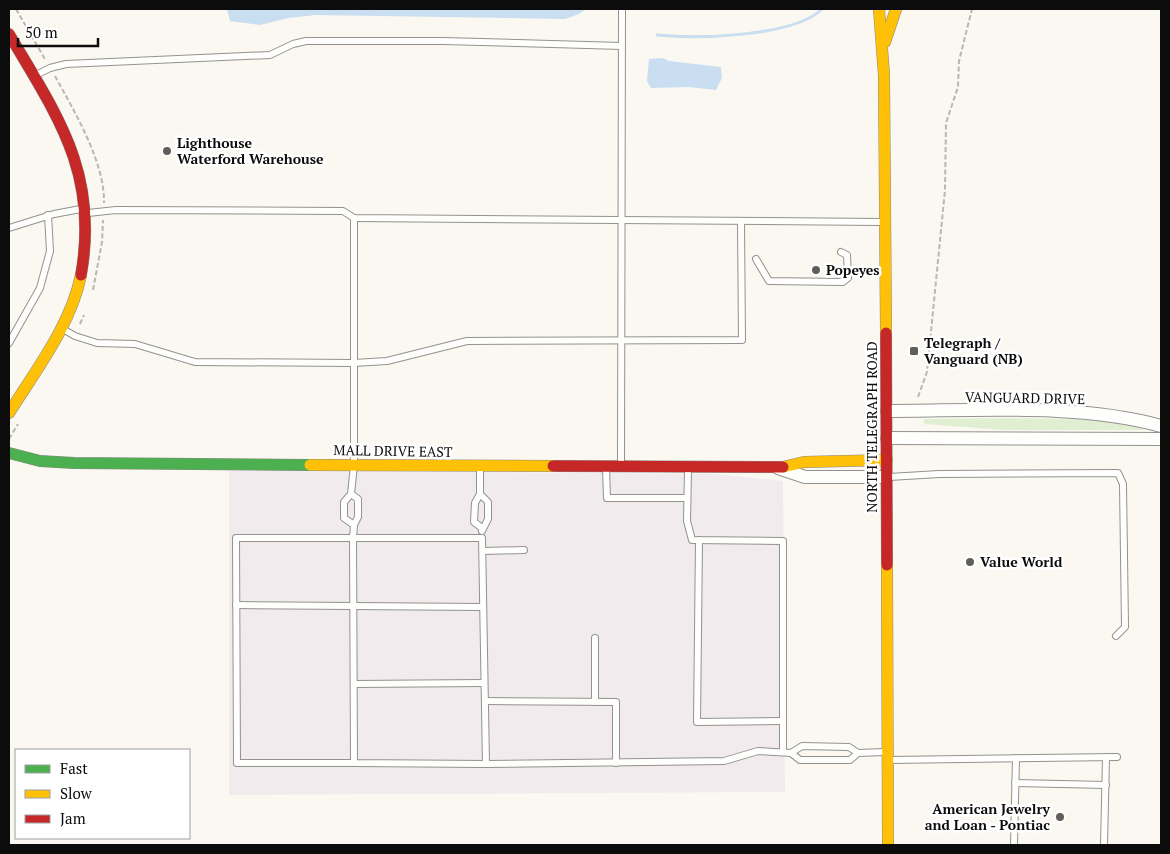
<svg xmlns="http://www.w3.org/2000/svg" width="1170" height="854" font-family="'PT Serif',serif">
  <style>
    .industrial { fill: #f1ebed }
    .green { fill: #e0eed1 }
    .water { fill: #c9def1 }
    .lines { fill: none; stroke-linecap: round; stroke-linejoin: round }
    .stream { stroke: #c9def1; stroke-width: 3 }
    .lane-casing { stroke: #93928f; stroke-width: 8 }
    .street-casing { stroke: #93928f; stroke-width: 14 }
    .fast-casing { stroke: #8a8985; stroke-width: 12 }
    .slow-casing { stroke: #8a8985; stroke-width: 12 }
    .jam-casing { stroke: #8a8985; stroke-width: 12 }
    .path { stroke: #b7b7b5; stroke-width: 2; stroke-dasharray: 5 2.5; stroke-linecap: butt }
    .lane { stroke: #fefefd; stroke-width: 6 }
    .street { stroke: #fefefd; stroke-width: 12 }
    .fast { stroke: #4caf50; stroke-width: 11 }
    .slow { stroke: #ffc107; stroke-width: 11 }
    .jam { stroke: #c62828; stroke-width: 11 }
    .poi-dot { fill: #5f5f5c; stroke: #fff; stroke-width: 2 }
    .labels { text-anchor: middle; stroke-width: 5; stroke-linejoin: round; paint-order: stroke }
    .poi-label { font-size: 14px; font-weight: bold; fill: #0c0c0c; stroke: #fff; text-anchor: start }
    .street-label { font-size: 14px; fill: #0c0c0c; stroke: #fff }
  </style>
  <rect width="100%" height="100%" fill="#faf8f0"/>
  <!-- industrial -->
  <polygon class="industrial" points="229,470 715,474 783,481 785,792 229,795"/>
  <!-- green -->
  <path class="green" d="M925,419C959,419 1124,414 1143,430H1004L925,424L923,421Z"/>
  <!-- water -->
  <g class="water">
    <polygon points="227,9 586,9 579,14 565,19 316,15 288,18 260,25 230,21"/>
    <polygon points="663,58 669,61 721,67 722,78 716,90 689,87 651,88 647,81 649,59"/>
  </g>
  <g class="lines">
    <!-- stream -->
    <path class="stream" d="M657,35C697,39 791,37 821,10"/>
    <!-- lane casing -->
    <g class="lane-casing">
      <g id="lane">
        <polyline points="34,76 50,68 66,64 270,55 293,44 306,41 443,41 622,46"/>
        <polyline points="88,213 116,210 343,211 354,218 883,222"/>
        <polyline points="354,218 354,465 351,494 344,502 344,518 354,525"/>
        <polyline points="9,228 54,214 86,208"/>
        <polyline points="756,259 769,281 843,282 848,278 847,255 841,252"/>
        <polyline points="61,328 75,336 97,343 135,344 195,362 354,363 387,361 467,341 742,340 741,222"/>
        <polyline points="9,343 40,288 50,251 48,215"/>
        <polyline points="621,465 622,9"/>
        <polyline points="480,468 480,494 475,503 474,522 482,528"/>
        <polyline points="606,468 607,498 687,498"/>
        <polyline points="688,470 687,521 692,540 783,541 783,752"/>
        <polyline points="889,477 939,474 1118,473 1123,484 1125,627 1116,636"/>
        <polyline points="351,494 358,499 358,517 354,525 353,537 354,763 237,763 236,538 482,538 486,764 354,763"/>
        <polyline points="480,494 488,502 488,519 482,531"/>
        <polyline points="699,540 697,722 783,721"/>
        <polyline points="483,551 524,550"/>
        <polyline points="236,605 483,607"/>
        <polyline points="595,638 595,702"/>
        <polyline points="354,684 484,683"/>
        <polyline points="485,701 616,702 616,763"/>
        <polyline points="791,753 800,760 850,760 858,753"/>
        <polyline points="889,760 1117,757"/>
        <polyline points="486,764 724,761 758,751 791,753 802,746 849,747 858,753 884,752"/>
        <polyline points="1015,783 1106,785"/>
        <polyline points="1014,845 1016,758"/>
        <polyline points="1104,845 1106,757"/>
      </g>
    </g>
    <!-- street casing -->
    <g class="street-casing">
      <g id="street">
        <path d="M887,411C973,411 1079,403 1161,426"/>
        <polyline points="887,438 1161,439"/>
        <polyline points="778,468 805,477 887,477"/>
      </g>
    </g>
    <!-- fast casing -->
    <g class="fast-casing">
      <polyline id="fast" points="9,453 40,461 74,463 310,465"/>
    </g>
    <!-- slow casing -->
    <g class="slow-casing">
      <g id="slow">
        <polyline points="879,9 884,75 886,333"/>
        <polyline points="885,42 896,9"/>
        <path d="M9,413C36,370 71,325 81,275"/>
        <polyline points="310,465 553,466"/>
        <polyline points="783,467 804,462 887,460"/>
        <polyline points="887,565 888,845"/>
      </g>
    </g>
    <!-- jam casing -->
    <g class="jam-casing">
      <g id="jam">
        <path d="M9,34C58,117 99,173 81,275"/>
        <polyline points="886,333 887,565"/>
        <polyline points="553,466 783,467"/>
      </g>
    </g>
    <!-- path -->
    <g class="path">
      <polyline points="16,9 46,61"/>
      <path d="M55,76C74,111 105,162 104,203"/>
      <polyline points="93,290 102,242 103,220"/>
      <polyline points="80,324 84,315"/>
      <polyline points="918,397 927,372 945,190 946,123 958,87 959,61 972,9"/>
      <polyline points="9,439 18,424"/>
    </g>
    <!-- lane -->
    <use href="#lane" class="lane"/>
    <!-- street -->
    <use href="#street" class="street"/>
    <!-- fast -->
    <use href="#fast" class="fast"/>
    <!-- slow -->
    <use href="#slow" class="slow"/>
    <!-- jam -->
    <use href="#jam" class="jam"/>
  </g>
  <!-- markers -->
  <g class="poi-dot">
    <circle cx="167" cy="151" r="5"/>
    <circle cx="816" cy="270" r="5"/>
    <rect x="909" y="346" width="10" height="10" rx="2.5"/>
    <circle cx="970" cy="562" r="5"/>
    <circle cx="1060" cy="817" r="5"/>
  </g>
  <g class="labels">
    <!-- poi labels -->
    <g class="poi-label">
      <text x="177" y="148">Lighthouse<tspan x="177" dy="16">Waterford Warehouse</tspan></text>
      <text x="826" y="275">Popeyes</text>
      <text x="924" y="348">Telegraph /<tspan x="924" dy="16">Vanguard (NB)</tspan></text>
      <text x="980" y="567">Value World</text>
      <text x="1050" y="814" text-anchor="end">American Jewelry<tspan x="1050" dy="16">and Loan - Pontiac</tspan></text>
    </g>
    <!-- street labels -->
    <g class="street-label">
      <text transform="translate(1025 398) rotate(1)" y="5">VANGUARD DRIVE</text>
      <text transform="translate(872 427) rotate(-90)" y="5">NORTH TELEGRAPH ROAD</text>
      <text transform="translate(393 451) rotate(1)" y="5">MALL DRIVE EAST</text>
    </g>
  </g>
  <!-- border -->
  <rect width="1170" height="854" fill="none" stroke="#0c0c0c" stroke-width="20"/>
  <!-- legend -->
  <rect x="15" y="749" width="175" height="90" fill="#ffffff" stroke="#9e9e9e"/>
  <rect x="25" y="765" width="25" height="8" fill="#4caf50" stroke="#9e9e9e"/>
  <text x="60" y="774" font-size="15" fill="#0c0c0c">Fast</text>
  <rect x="25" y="790" width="25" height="8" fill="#ffc107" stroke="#9e9e9e"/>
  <text x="60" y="799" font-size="15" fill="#0c0c0c">Slow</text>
  <rect x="25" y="815" width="25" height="8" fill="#c62828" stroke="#9e9e9e"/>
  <text x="60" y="824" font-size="15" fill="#0c0c0c">Jam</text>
  <!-- scale -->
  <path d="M18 38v8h80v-8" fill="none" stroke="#0c0c0c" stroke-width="2.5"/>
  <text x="25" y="38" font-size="15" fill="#0c0c0c" stroke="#ffffff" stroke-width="4" paint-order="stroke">50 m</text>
</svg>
